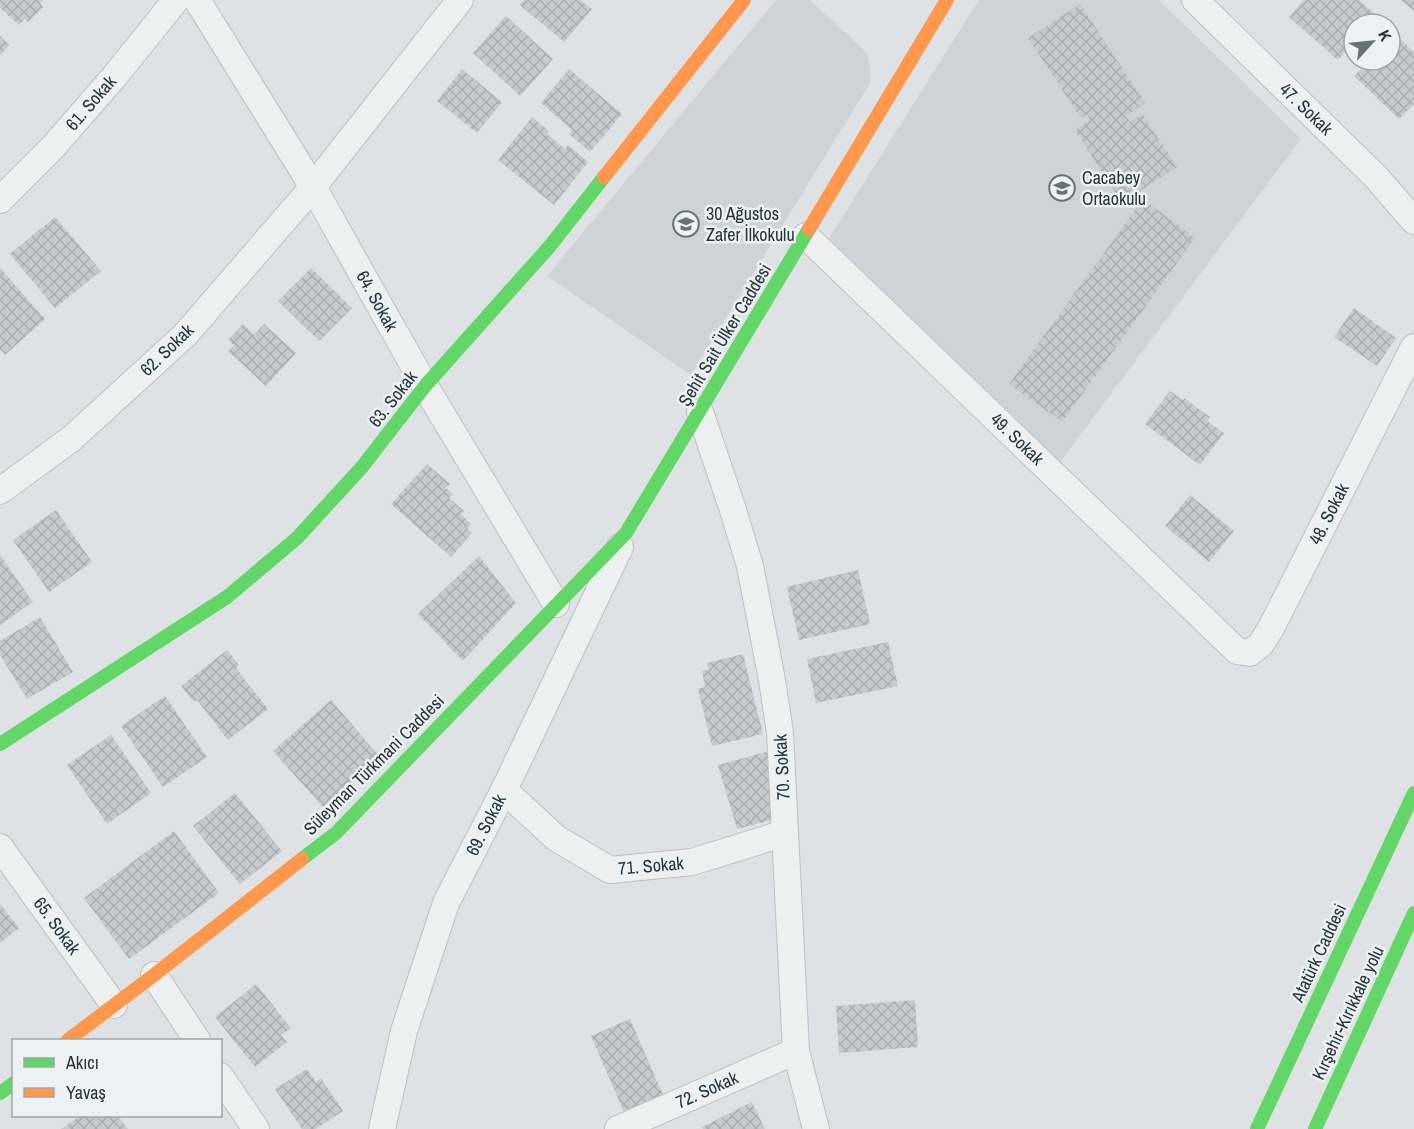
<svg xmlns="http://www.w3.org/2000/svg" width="1414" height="1129" font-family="'Archivo Narrow',sans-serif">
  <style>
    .built { fill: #cdd3d7 }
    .building { fill: url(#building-cross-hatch) }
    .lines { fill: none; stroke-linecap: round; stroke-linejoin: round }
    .street-casing { stroke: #bdc0c2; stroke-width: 28 }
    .street { stroke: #eef0f0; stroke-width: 26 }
    .fast { stroke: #63d668; stroke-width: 14 }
    .slow { stroke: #ff974d; stroke-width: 14 }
    .labels { text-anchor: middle; stroke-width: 5; stroke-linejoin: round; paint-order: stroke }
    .street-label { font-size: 18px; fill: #27353b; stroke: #ecf1f3 }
    .poi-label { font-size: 18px; fill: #27353b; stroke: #ecf1f3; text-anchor: start }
  </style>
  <defs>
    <pattern id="building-cross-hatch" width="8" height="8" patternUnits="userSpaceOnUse" patternTransform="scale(1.5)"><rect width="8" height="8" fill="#c7cacc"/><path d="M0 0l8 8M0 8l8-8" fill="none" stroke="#abaeb0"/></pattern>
  </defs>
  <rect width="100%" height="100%" fill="#dfe2e4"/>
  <!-- built -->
  <g class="built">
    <polygon points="776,0 810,0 861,47 868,56 870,70 870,83 691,375 547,276"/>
    <polygon points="979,0 1159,0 1301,139 1060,462 829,238"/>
  </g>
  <!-- building -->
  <g class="building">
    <polygon points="0,0 43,0 40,3 43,7 28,22 25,19 19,25 0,8"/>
    <polygon points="524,0 580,0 592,9 564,42 520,5"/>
    <polygon points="1304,0 1359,0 1377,16 1370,24 1354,24 1354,42 1338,60 1289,17"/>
    <polygon points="1401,0 1414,0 1414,11"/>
    <polygon points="1080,4 1145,103 1126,116 1130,122 1142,114 1177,167 1122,203 1075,130 1090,120 1087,114 1081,118 1028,38"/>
    <polygon points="506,16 553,59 520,96 473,53"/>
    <polygon points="1394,33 1414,52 1414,104 1399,119 1354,76 1369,60 1390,60 1390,38"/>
    <polygon points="0,36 9,45 0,56"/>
    <polygon points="462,69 502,102 477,133 437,101"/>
    <polygon points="569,69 622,114 590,152 569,134 572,130 541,103"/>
    <polygon points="532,117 549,131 547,134 565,149 568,145 588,162 554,205 498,160"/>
    <polygon points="1143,199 1195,238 1062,422 1009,384"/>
    <polygon points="55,217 101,271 55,308 10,254"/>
    <polygon points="0,268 45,319 5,355 0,349"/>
    <polygon points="311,268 352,308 319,341 278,301"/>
    <polygon points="1354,308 1396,338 1377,366 1334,337"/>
    <polygon points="243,324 254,335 264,324 296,353 266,386 228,351 234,345 228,340"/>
    <polygon points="1170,391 1183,400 1184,398 1210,417 1207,421 1224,433 1200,465 1145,424"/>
    <polygon points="427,464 450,484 446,488 453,494 449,498 464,511 461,515 471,524 467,528 472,533 451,557 391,504"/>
    <polygon points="1190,495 1234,531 1209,562 1165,526"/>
    <polygon points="56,510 92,562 49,592 13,540"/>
    <polygon points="0,555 33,602 0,625"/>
    <polygon points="479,556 516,603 463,661 418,614"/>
    <polygon points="858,570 870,624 799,640 787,587"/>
    <polygon points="40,617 73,672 27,699 0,655 0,641"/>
    <polygon points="888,642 898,686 816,703 807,659"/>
    <polygon points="227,650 239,665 236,668 268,709 228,740 197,700 194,702 181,686"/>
    <polygon points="743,654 763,734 712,746 698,689 705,687 702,671 709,670 707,663"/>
    <polygon points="165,696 207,757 163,787 121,726"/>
    <polygon points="331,700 380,757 323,807 273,751"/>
    <polygon points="111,735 151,793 107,824 67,765"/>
    <polygon points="770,751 772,820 737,829 718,765"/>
    <polygon points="235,793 282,851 240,884 193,826"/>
    <polygon points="174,831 219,893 129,959 84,898"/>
    <polygon points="0,904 19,928 0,943"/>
    <polygon points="256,984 291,1028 281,1035 287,1042 255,1067 215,1017"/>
    <polygon points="915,1000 918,1047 839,1053 836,1006"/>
    <polygon points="630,1019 664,1097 625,1114 591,1036"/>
    <polygon points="307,1069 316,1082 321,1078 343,1111 316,1129 302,1129 275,1089"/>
    <polygon points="752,1102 765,1129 703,1129 702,1127"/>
    <polygon points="80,1116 118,1116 128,1129 61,1129"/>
  </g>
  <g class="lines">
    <!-- street casing -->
    <g class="street-casing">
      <g id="street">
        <polyline points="197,0 313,187 425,386 556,604"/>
        <polyline points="1195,0 1376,177 1414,221"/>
        <polyline points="0,200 53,147 114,77 176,0"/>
        <polyline points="806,236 1237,651 1250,653 1261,644 1271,628 1414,347"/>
        <polyline points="700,412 733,510 750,566 772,680 780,733 796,1051 816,1129"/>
        <polyline points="0,491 71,439 185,335 313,187 460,0"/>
        <polyline points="504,790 556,838 610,870 692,862 785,833"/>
        <polyline points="0,847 114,1005"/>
        <polyline points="154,975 197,1040"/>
        <polyline points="220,1076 256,1129"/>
        <polyline points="382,1129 404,1031 446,903 504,790 620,547"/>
        <polyline points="618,1129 796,1051"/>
      </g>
    </g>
    <!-- street -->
    <use href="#street" class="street"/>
    <!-- fast -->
    <g class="fast">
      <polyline points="0,744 227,597 297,538 362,467 425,386 550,246 604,177"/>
      <polyline points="302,859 336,833 626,533 809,229"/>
      <polyline points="0,1093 14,1083"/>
      <polyline points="1257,1129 1414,793"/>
      <polyline points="1315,1129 1414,913"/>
    </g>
    <!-- slow -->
    <g class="slow">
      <polyline points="604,177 744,0"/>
      <polyline points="809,229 947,0"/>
      <polyline points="68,1040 154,975 302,859"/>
    </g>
  </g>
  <!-- icons -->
  <defs>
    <g id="school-ring" transform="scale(1.35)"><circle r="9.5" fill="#ecf1f3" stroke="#677276" stroke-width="1.5"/><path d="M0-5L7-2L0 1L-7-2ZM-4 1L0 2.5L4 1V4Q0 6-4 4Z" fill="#677276"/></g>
  </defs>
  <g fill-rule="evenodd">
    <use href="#school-ring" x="1062" y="188"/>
    <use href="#school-ring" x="686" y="224"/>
  </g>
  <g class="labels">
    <!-- street labels -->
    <g class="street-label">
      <text transform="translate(91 103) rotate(-49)" y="6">61. Sokak</text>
      <text transform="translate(1306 109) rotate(44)" y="6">47. Sokak</text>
      <text transform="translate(377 301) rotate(61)" y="6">64. Sokak</text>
      <text transform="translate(725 335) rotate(-59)" y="6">Şehit Sait Ülker Caddesi</text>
      <text transform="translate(167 350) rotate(-44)" y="6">62. Sokak</text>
      <text transform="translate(393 399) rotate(-52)" y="6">63. Sokak</text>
      <text transform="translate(1017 439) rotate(44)" y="6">49. Sokak</text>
      <text transform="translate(1329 514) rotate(-63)" y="6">48. Sokak</text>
      <text transform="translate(374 765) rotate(-45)" y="6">Süleyman Türkmani Caddesi</text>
      <text transform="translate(782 767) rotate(-93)" y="6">70. Sokak</text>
      <text transform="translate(486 825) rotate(-63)" y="6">69. Sokak</text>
      <text transform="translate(651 866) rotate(-5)" y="6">71. Sokak</text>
      <text transform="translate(57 926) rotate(54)" y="6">65. Sokak</text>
      <text transform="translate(1319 953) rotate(-65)" y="6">Atatürk Caddesi</text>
      <text transform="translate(1348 1013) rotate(-65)" y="6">Kırşehir-Kırıkkale yolu</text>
      <text transform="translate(707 1090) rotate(-24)" y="6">72. Sokak</text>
    </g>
    <!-- poi labels -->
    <g class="poi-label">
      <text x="1082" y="184">Cacabey<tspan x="1082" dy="21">Ortaokulu</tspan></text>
      <text x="706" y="220">30 Ağustos<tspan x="706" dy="21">Zafer İlkokulu</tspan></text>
    </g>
  </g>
  <!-- legend -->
  <rect x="12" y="1039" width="210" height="78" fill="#ecf1f3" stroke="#9da6a9" stroke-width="1.5"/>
  <rect x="24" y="1058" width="30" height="9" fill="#63d668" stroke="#9da6a9" stroke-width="1.5"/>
  <text x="66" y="1069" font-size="18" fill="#27353b">Akıcı</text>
  <rect x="24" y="1088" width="30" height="9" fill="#ff974d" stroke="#9da6a9" stroke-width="1.5"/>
  <text x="66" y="1099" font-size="18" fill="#27353b">Yavaş</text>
  <!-- north arrow -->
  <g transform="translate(1372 42) rotate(63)"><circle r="28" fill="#ecf1f3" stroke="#9da6a9" stroke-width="1.5"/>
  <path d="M0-4.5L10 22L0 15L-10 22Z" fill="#677276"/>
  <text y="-9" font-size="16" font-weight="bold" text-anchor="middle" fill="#27353b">K</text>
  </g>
</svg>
